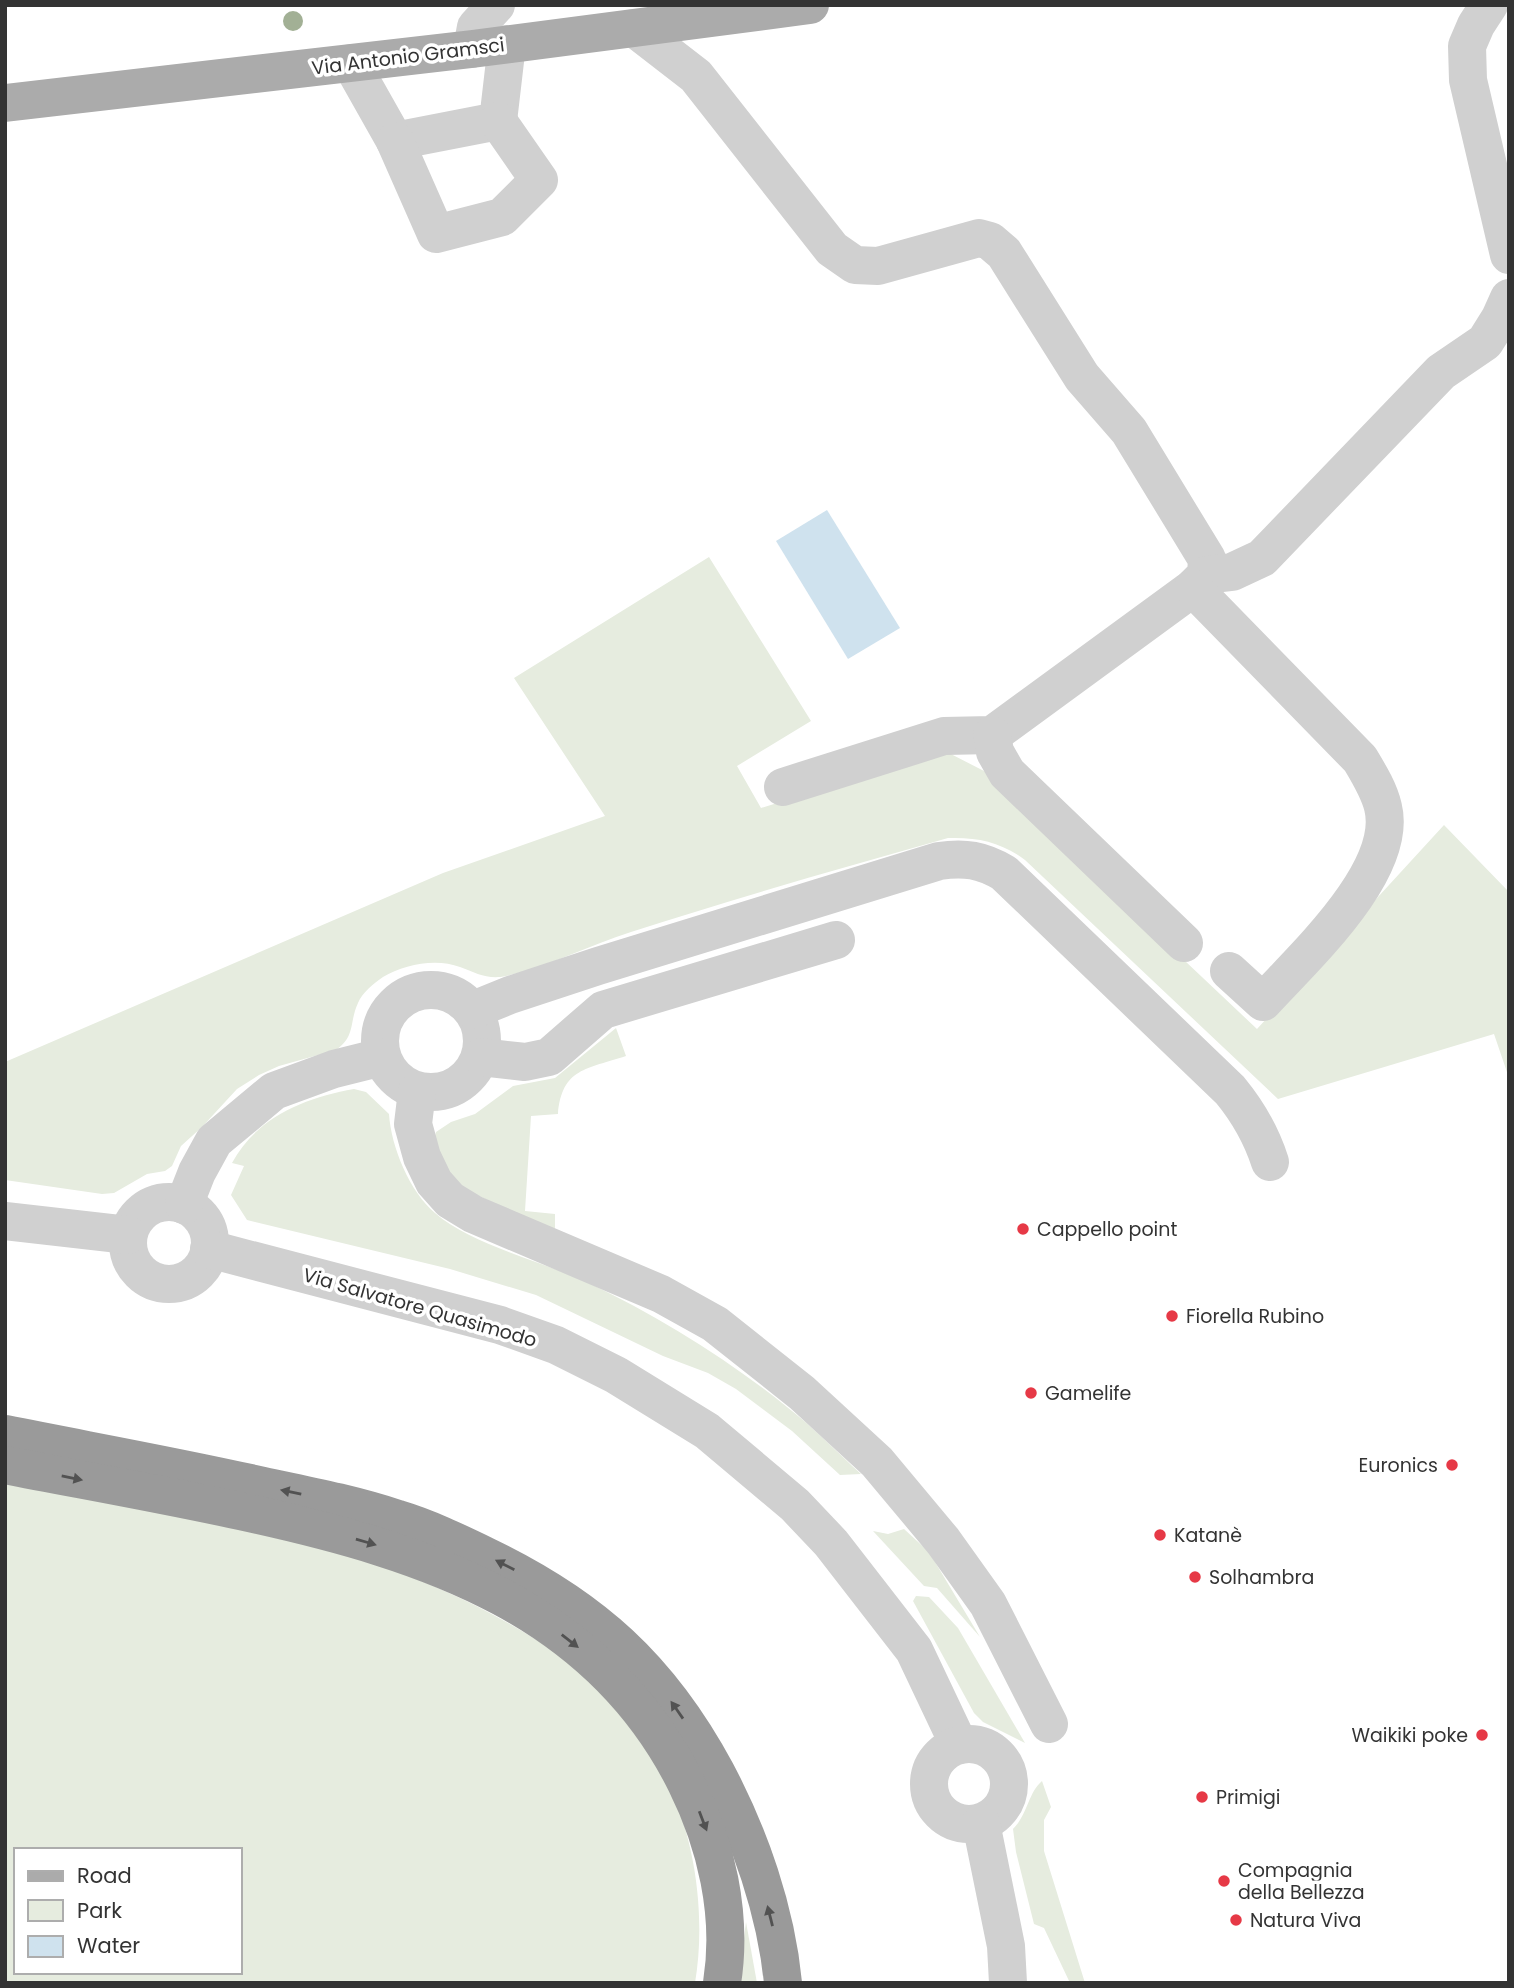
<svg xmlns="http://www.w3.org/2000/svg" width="1514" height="1988" font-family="Poppins,sans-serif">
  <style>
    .green { fill: #e6ecdf; fill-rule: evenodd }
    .water { fill: #cfe2ee }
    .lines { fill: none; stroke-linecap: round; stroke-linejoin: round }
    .minor { stroke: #d0d0d0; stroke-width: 38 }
    .major { stroke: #ababab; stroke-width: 38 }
    .highway { stroke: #9a9a9a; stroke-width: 38 }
    .tree { fill: #a2b095 }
    .oneway { fill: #525252 }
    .poi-dot { fill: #e63946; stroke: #fff; stroke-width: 2.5 }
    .labels { text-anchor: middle; stroke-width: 7; stroke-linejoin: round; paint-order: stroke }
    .street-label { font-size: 19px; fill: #333; stroke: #fff }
    .poi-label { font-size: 19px; fill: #333; stroke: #fff; text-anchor: start }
  </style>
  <rect width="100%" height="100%" fill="#fff"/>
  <!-- green -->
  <g class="green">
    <path d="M709,557L811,721L737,766L761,808L945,751L984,771L1257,1029L1444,825L1509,892V1078L1494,1034L1278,1099L1025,860C1001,842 978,837 948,838C842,868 736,898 631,932C589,945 549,967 506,976C488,980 476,973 460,967C437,958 404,964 383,977C374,983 362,993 358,1003C349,1022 356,1036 336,1050L279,1066L259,1075L237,1089L202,1127L181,1146L172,1166L165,1171L147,1174L114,1193L102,1194L5,1180V1062L443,873L605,816L514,678Z"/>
    <path d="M616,1028L626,1056C587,1069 562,1068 558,1114L531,1116L525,1211L555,1214V1228H545L473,1193L459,1184L446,1169L434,1140L436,1132L451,1122L475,1114L513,1086L555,1078Z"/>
    <path d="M354,1089L366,1092L389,1114C391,1147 410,1192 435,1213C472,1245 544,1262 589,1283C659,1317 726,1358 787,1407C813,1427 837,1452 861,1474L840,1475L792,1431L736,1389L708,1373L663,1356L536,1295L450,1269L247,1220L231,1195L244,1166L232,1163C257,1117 304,1098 354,1089Z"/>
    <path d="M5,1483C175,1515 355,1535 508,1623C536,1639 566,1657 590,1680C611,1700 630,1727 646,1750C653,1760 662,1770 667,1781C696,1840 706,1919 695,1983H5ZM16,1850H240V1972H16Z"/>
    <polygon points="904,1529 929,1552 980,1637 937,1588 924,1586 873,1531 888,1534"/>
    <polygon points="916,1596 929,1597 958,1628 1025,1743 983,1722 974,1713 913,1601"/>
    <path d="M1042,1781L1051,1807L1044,1820V1851L1085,1983H1070L1044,1928L1034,1924L1016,1852L1013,1829C1028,1814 1028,1793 1042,1781Z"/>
    <polygon points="746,1922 757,1983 738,1983"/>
  </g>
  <!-- water -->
  <polygon class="water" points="827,510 900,628 848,659 776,541"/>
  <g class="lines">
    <!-- minor -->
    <g class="minor">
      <polyline points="1489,5 1476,25 1467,46 1468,80 1509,255"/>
      <polyline points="634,28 696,76 832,249 855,265 878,266 979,238 990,241 1004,253 1082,377 1129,431 1207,559 1206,575 1193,588 992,735 944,736 783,787"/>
      <polyline points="472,49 476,27 496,5"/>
      <polyline points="351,63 395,141 498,121 507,44"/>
      <polyline points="395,141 436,234 502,217 539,180 498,121"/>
      <polyline points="1206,575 1232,572 1262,558 1441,372 1485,342 1500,318 1509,298"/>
      <path d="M1193,588L1360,759C1369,774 1379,790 1383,807C1399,871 1302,959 1263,1002L1229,971"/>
      <polyline points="992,735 995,752 1007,773 1184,943"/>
      <circle cx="431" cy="1041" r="51"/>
      <path d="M473,1010L510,995L598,966L939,861C965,857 982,860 1004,873L1230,1090C1249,1113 1261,1134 1270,1162"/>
      <polyline points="481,1057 525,1062 549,1057 603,1010 836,940"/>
      <polyline points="417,1091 413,1124 422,1157 434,1182 450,1200 473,1214 661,1294 715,1324 802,1393 877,1462 943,1541 988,1604 1049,1724"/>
      <circle cx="169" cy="1243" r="41"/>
      <polyline points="184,1205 197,1172 214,1141 274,1091 334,1069 382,1057"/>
      <polyline points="5,1221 128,1235"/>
      <polyline points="209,1249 500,1325 556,1345 616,1375 707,1431 795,1505 831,1543 914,1650 959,1745"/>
      <circle cx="969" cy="1784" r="40"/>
      <polyline points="981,1823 1006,1946 1008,1983"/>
    </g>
    <!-- major -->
    <polyline class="major" points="5,103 472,49 810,5"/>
    <!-- highway -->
    <g class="highway">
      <path d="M5,1434C90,1451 175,1466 259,1485C306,1495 353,1504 398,1519C428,1528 457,1542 486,1556C592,1607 660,1668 716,1772C750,1836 776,1911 783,1983"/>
      <path d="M5,1465C87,1481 168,1495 249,1513C427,1552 599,1608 686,1783C716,1843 733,1915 722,1983"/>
    </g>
  </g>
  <!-- trees -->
  <circle class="tree" cx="293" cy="21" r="10"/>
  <!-- one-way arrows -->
  <defs><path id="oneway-solid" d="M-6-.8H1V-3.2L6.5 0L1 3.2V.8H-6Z" transform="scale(1.75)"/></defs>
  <g class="oneway">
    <use href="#oneway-solid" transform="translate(72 1478) rotate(11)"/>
    <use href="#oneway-solid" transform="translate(291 1492) rotate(-168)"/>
    <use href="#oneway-solid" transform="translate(366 1542) rotate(16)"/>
    <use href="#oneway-solid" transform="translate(505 1565) rotate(-153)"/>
    <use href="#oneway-solid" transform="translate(570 1641) rotate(38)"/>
    <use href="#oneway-solid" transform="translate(677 1710) rotate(-125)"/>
    <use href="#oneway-solid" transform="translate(703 1821) rotate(69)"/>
    <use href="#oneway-solid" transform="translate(770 1916) rotate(-104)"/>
  </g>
  <!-- markers -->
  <g class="poi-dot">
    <circle cx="1023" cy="1229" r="7"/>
    <circle cx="1172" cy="1316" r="7"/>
    <circle cx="1031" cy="1393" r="7"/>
    <circle cx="1452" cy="1465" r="7"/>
    <circle cx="1160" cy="1535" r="7"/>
    <circle cx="1195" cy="1577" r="7"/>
    <circle cx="1482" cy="1735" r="7"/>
    <circle cx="1202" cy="1797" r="7"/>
    <circle cx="1224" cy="1881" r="7"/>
    <circle cx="1236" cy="1920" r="7"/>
  </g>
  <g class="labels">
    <!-- street labels -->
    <g class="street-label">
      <text transform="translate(408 56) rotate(-7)" y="7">Via Antonio Gramsci</text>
      <text transform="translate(420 1307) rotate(16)" y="7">Via Salvatore Quasimodo</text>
    </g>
    <!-- poi labels -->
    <g class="poi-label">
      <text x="1037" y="1236">Cappello point</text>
      <text x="1186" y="1323">Fiorella Rubino</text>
      <text x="1045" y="1400">Gamelife</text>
      <text x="1438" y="1472" text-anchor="end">Euronics</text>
      <text x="1174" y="1542">Katanè</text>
      <text x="1209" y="1584">Solhambra</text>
      <text x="1468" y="1742" text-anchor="end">Waikiki poke</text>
      <text x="1216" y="1804">Primigi</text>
      <text x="1238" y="1877">Compagnia<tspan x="1238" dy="22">della Bellezza</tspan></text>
      <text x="1250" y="1927">Natura Viva</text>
    </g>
  </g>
  <!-- border -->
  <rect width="1514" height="1988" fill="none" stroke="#333333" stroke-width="14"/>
  <!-- legend -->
  <rect x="14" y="1848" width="228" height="126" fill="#ffffff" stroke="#adadad" stroke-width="2"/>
  <rect x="28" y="1871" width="35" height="10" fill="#ababab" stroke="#adadad" stroke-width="2"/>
  <text x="77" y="1883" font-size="21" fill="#333333">Road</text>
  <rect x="28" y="1900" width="35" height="21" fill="#e6ecdf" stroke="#adadad" stroke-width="2"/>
  <text x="77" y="1918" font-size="21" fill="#333333">Park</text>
  <rect x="28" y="1936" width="35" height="21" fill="#cfe2ee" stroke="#adadad" stroke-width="2"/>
  <text x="77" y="1953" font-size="21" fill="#333333">Water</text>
</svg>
